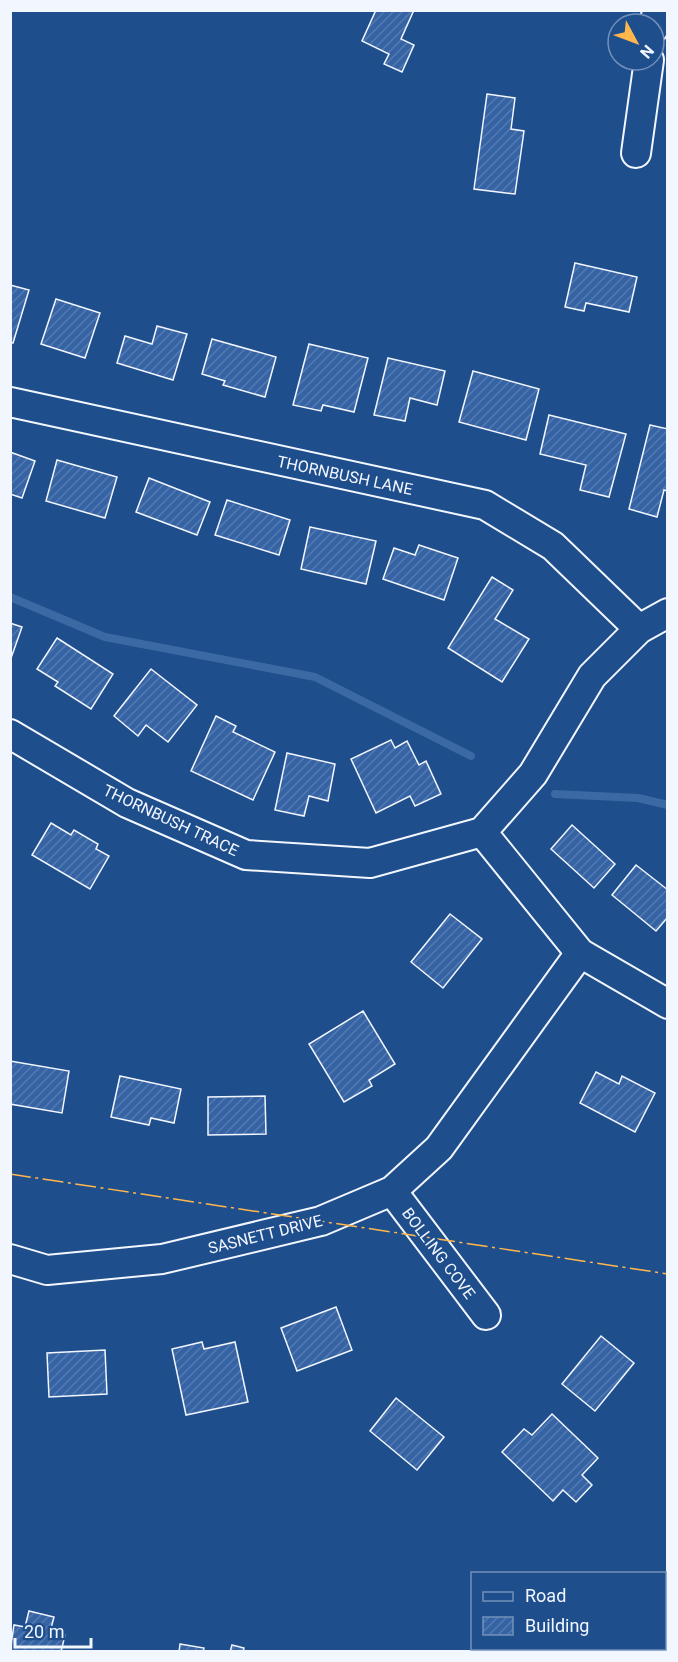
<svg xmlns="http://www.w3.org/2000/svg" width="678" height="1662" font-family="Roboto,sans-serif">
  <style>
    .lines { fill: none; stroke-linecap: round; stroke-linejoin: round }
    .stream { stroke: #3b69a3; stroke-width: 8 }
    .building { fill: url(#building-hatch); stroke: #f2f6ff; stroke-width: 1.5 }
    .minor-casing { stroke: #f2f6ff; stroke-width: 32 }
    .minor { stroke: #1f4e8c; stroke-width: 28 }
    .power { stroke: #ffb74d; stroke-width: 1.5; stroke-dasharray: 21 4.5 3 4.5; stroke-linecap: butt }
    .labels { text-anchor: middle; stroke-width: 4.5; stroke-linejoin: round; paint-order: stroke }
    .street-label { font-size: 16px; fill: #f2f6ff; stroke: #1f4e8c }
  </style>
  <defs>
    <pattern id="building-hatch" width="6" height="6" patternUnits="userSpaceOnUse" patternTransform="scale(1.5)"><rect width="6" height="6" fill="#3563a3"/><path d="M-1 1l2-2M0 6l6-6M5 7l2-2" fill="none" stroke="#537ab1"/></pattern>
  </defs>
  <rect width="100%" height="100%" fill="#1f4e8c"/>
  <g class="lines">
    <!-- stream -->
    <g class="stream">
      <polyline points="10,597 105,637 315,677 471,756"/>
      <polyline points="555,794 638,798 668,805"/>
    </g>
  </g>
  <!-- building -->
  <g class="building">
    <polygon points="376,10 414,10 401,39 414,45 402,72 384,64 389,54 362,41"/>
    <polygon points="487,94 515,98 511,129 524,131 515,194 474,189"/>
    <polygon points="575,263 637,277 629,312 586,303 584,311 565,307"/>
    <polygon points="10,285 29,290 13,343 10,342"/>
    <polygon points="56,299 100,313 85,358 41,344"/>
    <polygon points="157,326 187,334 173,380 117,363 125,336 152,344"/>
    <polygon points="212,339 276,357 265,397 223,385 225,381 202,374"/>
    <polygon points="309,344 368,358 354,412 323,405 321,411 293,405"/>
    <polygon points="388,358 445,371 437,405 410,398 405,421 374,415"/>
    <polygon points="473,371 539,389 526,440 459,422"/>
    <polygon points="549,415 626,434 609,497 580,490 586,465 540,454"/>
    <polygon points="650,425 668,429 668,491 664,490 657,517 629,509"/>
    <polygon points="10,452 35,461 22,498 10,494"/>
    <polygon points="57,460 117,477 105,518 46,501"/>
    <polygon points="149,478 210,502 197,535 136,512"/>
    <polygon points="227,500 290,520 279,555 215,535"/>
    <polygon points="310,527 376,541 366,584 301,569"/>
    <polygon points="419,545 458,558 444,600 383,579 394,548 415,555"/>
    <polygon points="492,577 513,590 495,619 529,639 502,682 448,648"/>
    <polygon points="10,623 22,627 10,661"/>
    <polygon points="57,638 113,674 91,709 55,686 58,682 37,669"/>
    <polygon points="151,669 197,705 168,742 146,725 138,736 114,716"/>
    <polygon points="216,716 236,726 233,732 275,752 253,800 191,771"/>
    <polygon points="391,740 395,748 407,741 419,765 426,761 441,794 415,806 410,796 376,813 351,759"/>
    <polygon points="287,753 335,764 328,801 309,796 304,816 275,810"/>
    <polygon points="51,823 71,835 74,830 98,844 96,849 109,856 90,889 32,855"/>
    <polygon points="572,825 615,864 594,888 551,849"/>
    <polygon points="636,865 668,890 668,917 656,931 612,895"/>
    <polygon points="450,914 482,939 443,988 411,962"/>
    <polygon points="363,1011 395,1064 369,1080 372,1086 344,1102 309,1044"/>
    <polygon points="10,1061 69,1071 62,1113 10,1104"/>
    <polygon points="596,1072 619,1084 622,1076 655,1093 635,1132 580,1103"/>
    <polygon points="120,1076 181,1089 174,1123 151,1118 149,1125 111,1117"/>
    <polygon points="265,1096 266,1134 208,1135 208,1097"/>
    <polygon points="336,1307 352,1350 297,1371 281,1328"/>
    <polygon points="601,1336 634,1363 595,1411 562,1384"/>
    <polygon points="202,1342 204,1349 235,1342 248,1402 186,1415 172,1349"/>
    <polygon points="105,1350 107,1394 49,1397 47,1353"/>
    <polygon points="396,1398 444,1437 417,1470 370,1431"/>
    <polygon points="552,1414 598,1458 582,1475 592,1485 576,1502 563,1490 553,1501 502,1452 524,1429 532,1435"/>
    <polygon points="29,1611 54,1617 50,1632 65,1635 61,1652 10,1652 14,1625 25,1627"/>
    <polygon points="180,1644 204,1648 203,1652 179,1652"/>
    <polygon points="232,1645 244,1648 243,1652 230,1652"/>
  </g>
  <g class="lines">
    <!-- minor casing -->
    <g class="minor-casing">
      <g id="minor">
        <polyline points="654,28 657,10"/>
        <polyline points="636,153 649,60"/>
        <polyline points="10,402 485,505 553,546 639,629"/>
        <polyline points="10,734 127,803 246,855 370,863 482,832 533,774 592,676 639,629 668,613"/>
        <polyline points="482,832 580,953 668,1004"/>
        <polyline points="392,1191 486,1315"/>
        <polyline points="10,1259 47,1270 162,1259 321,1221 392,1191 439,1148 580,953"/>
      </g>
    </g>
    <!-- minor -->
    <use href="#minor" class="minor"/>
    <!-- power -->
    <polyline class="power" points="10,1174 668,1274"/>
  </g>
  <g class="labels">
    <!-- street labels -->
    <g class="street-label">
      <text transform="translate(345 475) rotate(12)" y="6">THORNBUSH LANE</text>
      <text transform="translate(171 820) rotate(25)" y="6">THORNBUSH TRACE</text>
      <text transform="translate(265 1234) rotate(-14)" y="6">SASNETT DRIVE</text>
      <text transform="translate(439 1253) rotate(53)" y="6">BOLLING COVE</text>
    </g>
  </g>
  <!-- border -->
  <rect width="678" height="1662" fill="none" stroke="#f2f6ff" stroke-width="24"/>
  <!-- legend -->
  <rect x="471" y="1572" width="195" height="78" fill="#1f4e8c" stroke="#7391ba" stroke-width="1.5"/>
  <rect x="483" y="1592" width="30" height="9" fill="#1f4e8c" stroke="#7391ba" stroke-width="1.5"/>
  <text x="525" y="1602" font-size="18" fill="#f2f6ff">Road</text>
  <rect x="483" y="1617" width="30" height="18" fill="url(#building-hatch)" stroke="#7391ba" stroke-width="1.5"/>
  <text x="525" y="1632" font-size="18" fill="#f2f6ff">Building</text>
  <!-- north arrow -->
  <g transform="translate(636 42) rotate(131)"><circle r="28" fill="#1f4e8c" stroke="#7391ba" stroke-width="1.5"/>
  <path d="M0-4.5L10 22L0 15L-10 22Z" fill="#ffb74d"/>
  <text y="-9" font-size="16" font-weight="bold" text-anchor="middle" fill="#f2f6ff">N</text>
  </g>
  <!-- scale -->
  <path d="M15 1638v9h76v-9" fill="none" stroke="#f2f6ff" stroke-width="3"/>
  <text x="24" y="1638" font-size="18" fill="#f2f6ff" stroke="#1f4e8c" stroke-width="4.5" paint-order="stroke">20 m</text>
</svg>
